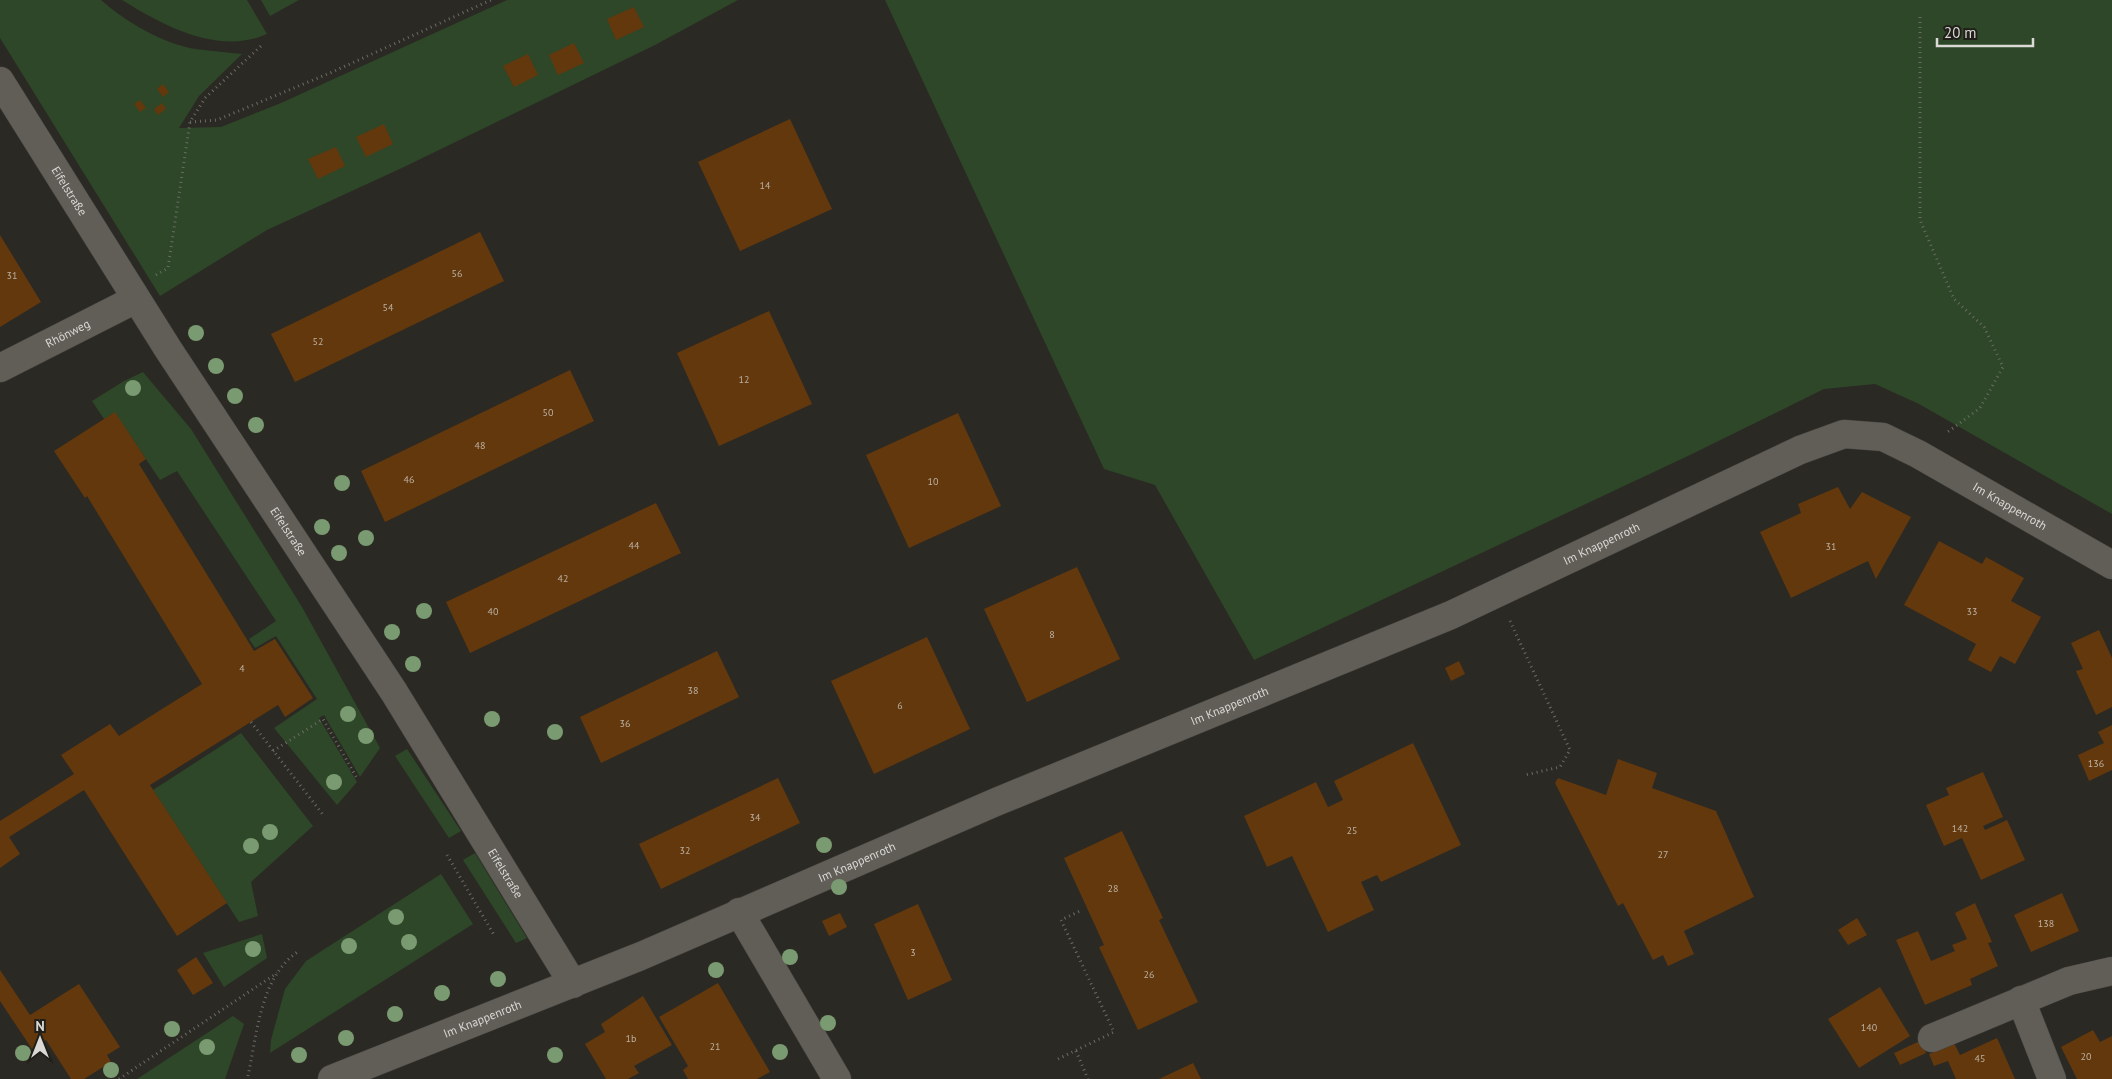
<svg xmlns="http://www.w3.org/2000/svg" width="2112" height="1079" font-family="'PT Sans',sans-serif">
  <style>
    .green { fill: #2d4728 }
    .building { fill: #63380d }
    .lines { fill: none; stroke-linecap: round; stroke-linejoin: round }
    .street-casing { stroke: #474540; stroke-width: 29 }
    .path { stroke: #6c6b66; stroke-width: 3; stroke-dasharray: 1 4; stroke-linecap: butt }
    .street { stroke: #615e58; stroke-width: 28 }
    .tree { fill: #7a9a71 }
    .labels { text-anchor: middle; stroke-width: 5; stroke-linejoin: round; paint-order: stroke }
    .number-label { font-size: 10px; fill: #bcb1a3 }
    .street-label { font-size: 12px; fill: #dad9d5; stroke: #211f19 }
  </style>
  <rect width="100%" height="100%" fill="#2b2923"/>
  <!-- green -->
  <g class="green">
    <path d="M0,0H101C126,22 162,43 195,49C210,51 226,52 242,54L199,96L179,128L221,127L281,103L507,0H738L655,45L404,167L267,230L160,296L0,38Z"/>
    <path d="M122,0H247L267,34C219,56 162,25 122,0Z"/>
    <polygon points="261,0 299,0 270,16"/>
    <polygon points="885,0 2112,0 2112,514 1919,404 1875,384 1824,389 1690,455 1254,660 1155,485 1104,469"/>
    <polygon points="143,372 191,429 302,607 380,748 360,777 324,715 319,718 357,782 337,805 274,728 317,699 276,636 255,648 249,639 276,621 177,471 160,480 115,413 104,419 92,401 124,381"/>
    <polygon points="241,733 313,826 251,882 258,916 239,922 153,790"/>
    <polygon points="407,749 461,831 449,838 395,756"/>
    <polygon points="475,853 527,938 516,943 463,860"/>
    <polygon points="441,874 473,924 270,1053 271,1040 285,989 306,961"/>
    <polygon points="262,934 267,958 224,987 203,953"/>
    <polygon points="233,1016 244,1024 225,1079 137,1079"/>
  </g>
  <!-- building -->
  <g class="building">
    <polygon points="634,7 644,27 616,40 607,19"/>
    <polygon points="574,43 584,63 558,75 549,55"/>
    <polygon points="528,54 538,75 514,87 503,66"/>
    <polygon points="163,84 169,92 163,97 157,89"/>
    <polygon points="140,100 146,108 140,112 134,104"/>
    <polygon points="162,103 166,109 158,115 154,109"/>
    <polygon points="790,119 832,209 740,251 698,162"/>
    <polygon points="384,124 393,144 366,157 356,137"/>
    <polygon points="336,147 345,166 318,179 308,159"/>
    <polygon points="480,232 504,281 295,382 271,334"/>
    <polygon points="0,235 41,302 0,327"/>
    <polygon points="769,311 812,404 719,446 677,353"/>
    <polygon points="570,370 594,421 385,522 361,471"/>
    <polygon points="115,412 146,459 139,464 254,651 275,639 313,698 285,717 278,705 150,785 227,903 177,936 84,790 9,837 20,854 0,868 0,821 74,774 61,755 110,724 119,736 202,684 87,496 85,498 54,451"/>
    <polygon points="958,413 1001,506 909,548 866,455"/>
    <polygon points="1838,487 1850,509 1862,492 1911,517 1876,579 1868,561 1791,598 1760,532 1801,513 1798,504"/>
    <polygon points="656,503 681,553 470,653 446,602"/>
    <polygon points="1939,541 1982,564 1986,557 2024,578 2011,601 2041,617 2015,664 2000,656 1991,672 1968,660 1976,644 1904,605"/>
    <polygon points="1077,567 1120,659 1027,702 984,609"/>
    <polygon points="2099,630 2112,658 2112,707 2096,715 2076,671 2083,669 2071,643"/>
    <polygon points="927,637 970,729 874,774 831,681"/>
    <polygon points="717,651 739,697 601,763 580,717"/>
    <polygon points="1459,661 1465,674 1451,681 1445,668"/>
    <polygon points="2112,725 2112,770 2089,781 2078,755 2104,743 2098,732"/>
    <polygon points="1413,743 1461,845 1381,882 1377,875 1361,882 1374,910 1328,932 1292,856 1267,867 1244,816 1316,782 1328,807 1343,800 1334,781"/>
    <polygon points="1618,759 1657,773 1652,788 1716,811 1754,897 1684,931 1694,954 1668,966 1663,955 1653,960 1623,903 1618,906 1555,783 1558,778 1606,795"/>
    <polygon points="1983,772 2003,817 1983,826 1985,830 2007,820 2025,860 1981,880 1962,838 1944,846 1926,805 1949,795 1946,788"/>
    <polygon points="778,778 800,823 661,889 639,844"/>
    <polygon points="1122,831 1163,918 1159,920 1198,1002 1138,1030 1099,947 1104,945 1064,858"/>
    <polygon points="2062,893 2079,931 2031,952 2014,915"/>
    <polygon points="1975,903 1992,942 1988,943 1998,966 1970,979 1972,985 1925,1005 1896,940 1918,931 1931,961 1955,951 1952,945 1967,939 1955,913"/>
    <polygon points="918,904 952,980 908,1000 874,924"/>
    <polygon points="840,913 847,927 829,936 822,921"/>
    <polygon points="1857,918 1867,935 1848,945 1838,930"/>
    <polygon points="196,957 213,983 193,995 177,970"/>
    <polygon points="0,970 30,1015 79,984 120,1047 107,1055 111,1062 84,1079 71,1079 46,1040 32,1049 0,1001"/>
    <polygon points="718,983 770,1072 757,1079 688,1079 683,1070 688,1066 659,1017"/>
    <polygon points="1880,987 1910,1036 1859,1068 1828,1019"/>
    <polygon points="643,996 672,1045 634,1066 639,1073 628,1079 606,1079 585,1044 605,1032 601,1024"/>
    <polygon points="2093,1030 2100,1042 2112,1036 2112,1079 2077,1079 2061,1047"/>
    <polygon points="1997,1038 2015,1079 1956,1079 1948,1061 1934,1066 1929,1054 1954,1043 1960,1055"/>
    <polygon points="1920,1041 1926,1053 1900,1065 1894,1053"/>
    <polygon points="1193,1063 1201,1079 1159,1079"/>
  </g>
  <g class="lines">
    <!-- street casing -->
    <g class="street-casing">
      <g id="street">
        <path id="s1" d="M0,81L168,349L394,692L573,984"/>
        <path id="s2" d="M0,368L136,299"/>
        <polyline points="739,912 837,1079"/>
        <polyline points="2021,1000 2052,1079"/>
        <polyline points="1932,1038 2069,981 2112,971"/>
        <path id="s3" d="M332,1079L641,956L996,802L1451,615L1800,450L1844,434L1883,437L1918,454L2112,565"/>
      </g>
    </g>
    <!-- path -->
    <g class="path">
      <polyline points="1920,17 1920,220 1954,299 1984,327 2003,367 1980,408 1945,434"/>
      <polyline points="190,122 217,120 330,73 491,0"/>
      <polyline points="156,275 168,268 190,122 205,98 261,46"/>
      <polyline points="1510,621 1570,750 1560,767 1525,775"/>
      <polyline points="251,722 324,816"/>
      <polyline points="273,751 323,719 358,780"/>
      <polyline points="447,855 494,935"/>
      <polyline points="1076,1051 1088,1079"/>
      <polyline points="1058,1059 1114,1032 1061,920 1080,911"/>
      <path d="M248,1076C257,1035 260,976 299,951"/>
      <polyline points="119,1079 277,973"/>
    </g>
    <!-- street -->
    <use href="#street" class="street"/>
  </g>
  <!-- trees -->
  <g class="tree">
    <circle cx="196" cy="333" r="8"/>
    <circle cx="216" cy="366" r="8"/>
    <circle cx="133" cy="388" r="8"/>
    <circle cx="235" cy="396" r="8"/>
    <circle cx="256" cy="425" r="8"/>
    <circle cx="342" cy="483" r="8"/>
    <circle cx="322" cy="527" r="8"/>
    <circle cx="366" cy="538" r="8"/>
    <circle cx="339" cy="553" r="8"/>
    <circle cx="424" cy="611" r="8"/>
    <circle cx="392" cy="632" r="8"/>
    <circle cx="413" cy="664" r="8"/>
    <circle cx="348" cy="714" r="8"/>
    <circle cx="492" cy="719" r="8"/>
    <circle cx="555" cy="732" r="8"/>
    <circle cx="366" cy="736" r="8"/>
    <circle cx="334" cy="782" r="8"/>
    <circle cx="270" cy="832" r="8"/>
    <circle cx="824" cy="845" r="8"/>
    <circle cx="251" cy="846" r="8"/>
    <circle cx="839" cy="887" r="8"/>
    <circle cx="396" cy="917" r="8"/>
    <circle cx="409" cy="942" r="8"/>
    <circle cx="349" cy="946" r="8"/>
    <circle cx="253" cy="949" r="8"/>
    <circle cx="790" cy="957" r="8"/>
    <circle cx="716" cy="970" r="8"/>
    <circle cx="498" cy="979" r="8"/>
    <circle cx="442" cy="993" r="8"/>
    <circle cx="395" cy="1014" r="8"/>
    <circle cx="828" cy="1023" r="8"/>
    <circle cx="172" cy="1029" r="8"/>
    <circle cx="346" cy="1038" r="8"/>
    <circle cx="207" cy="1047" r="8"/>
    <circle cx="780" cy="1052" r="8"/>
    <circle cx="23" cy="1053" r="8"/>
    <circle cx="299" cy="1055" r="8"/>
    <circle cx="555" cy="1055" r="8"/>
    <circle cx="111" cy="1070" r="8"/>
  </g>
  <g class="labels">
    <!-- number labels -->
    <g class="number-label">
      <text x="765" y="189">14</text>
      <text x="457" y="277">56</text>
      <text x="12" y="279">31</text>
      <text x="388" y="311">54</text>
      <text x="318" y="345">52</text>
      <text x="744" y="383">12</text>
      <text x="548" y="416">50</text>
      <text x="480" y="449">48</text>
      <text x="409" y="483">46</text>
      <text x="933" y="485">10</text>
      <text x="634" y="549">44</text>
      <text x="1831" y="550">31</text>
      <text x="563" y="582">42</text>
      <text x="493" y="615">40</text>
      <text x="1972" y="615">33</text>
      <text x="1052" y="638">8</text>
      <text x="242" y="672">4</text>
      <text x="693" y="694">38</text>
      <text x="900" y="709">6</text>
      <text x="625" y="727">36</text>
      <text x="2096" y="767">136</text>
      <text x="755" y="821">34</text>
      <text x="1960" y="832">142</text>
      <text x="1352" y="834">25</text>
      <text x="685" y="854">32</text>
      <text x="1663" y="858">27</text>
      <text x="1113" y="892">28</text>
      <text x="2046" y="927">138</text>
      <text x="913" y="956">3</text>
      <text x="1149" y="978">26</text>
      <text x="1869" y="1031">140</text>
      <text x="631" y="1042">1b</text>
      <text x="715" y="1050">21</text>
      <text x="2086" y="1060">20</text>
      <text x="1980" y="1062">45</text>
    </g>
    <!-- street labels -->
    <g class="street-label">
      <text dy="4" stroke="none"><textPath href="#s1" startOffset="130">Eifelstraße</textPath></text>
      <text dy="4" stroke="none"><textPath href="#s2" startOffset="76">Rhönweg</textPath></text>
      <text dy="4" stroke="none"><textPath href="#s3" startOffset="1828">Im Knappenroth</textPath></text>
      <text dy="4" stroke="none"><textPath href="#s1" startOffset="535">Eifelstraße</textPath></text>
      <text dy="4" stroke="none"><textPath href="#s3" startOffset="1378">Im Knappenroth</textPath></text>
      <text dy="4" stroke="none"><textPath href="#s3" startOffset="972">Im Knappenroth</textPath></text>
      <text dy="4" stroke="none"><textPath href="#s3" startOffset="568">Im Knappenroth</textPath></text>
      <text dy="4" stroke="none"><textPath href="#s1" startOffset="940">Eifelstraße</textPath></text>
      <text dy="4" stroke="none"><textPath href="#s3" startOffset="162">Im Knappenroth</textPath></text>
    </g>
  </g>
  <!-- north arrow -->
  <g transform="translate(40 1039)" stroke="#211f19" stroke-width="4" paint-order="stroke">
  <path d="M0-4L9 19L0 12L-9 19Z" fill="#dad9d5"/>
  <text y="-8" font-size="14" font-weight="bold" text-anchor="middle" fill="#dad9d5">N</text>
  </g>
  <!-- scale -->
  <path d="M1937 38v8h96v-8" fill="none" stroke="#dad9d5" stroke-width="2.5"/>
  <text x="1944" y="38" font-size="15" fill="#dad9d5" stroke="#211f19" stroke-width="4" paint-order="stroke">20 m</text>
</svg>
